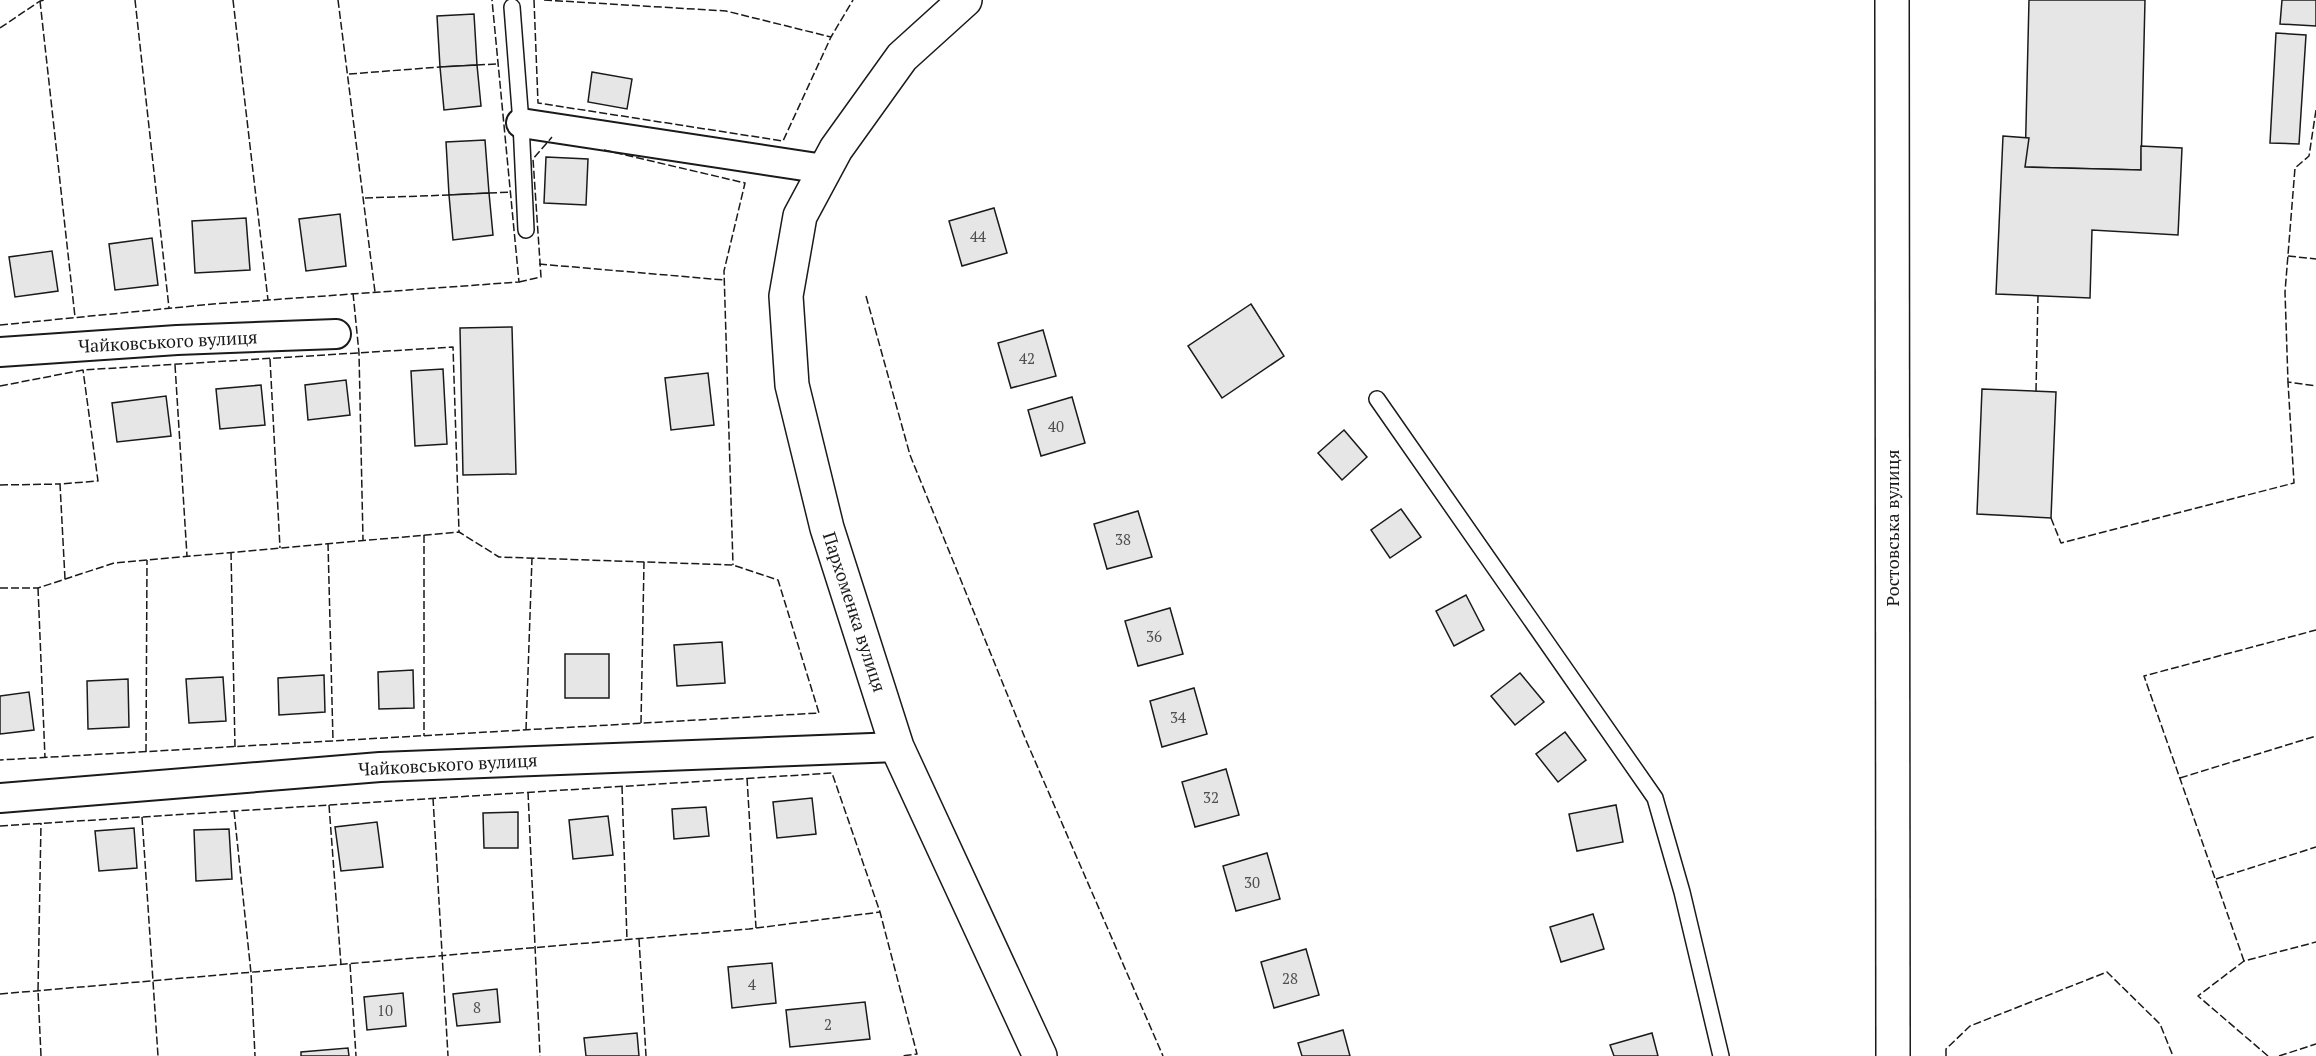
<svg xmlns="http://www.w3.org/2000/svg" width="2316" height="1056" font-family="'PT Serif',serif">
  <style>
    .building { fill: #e6e6e6; stroke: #1a1a1a; stroke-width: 1.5 }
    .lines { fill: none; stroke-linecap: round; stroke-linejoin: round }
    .service-casing { stroke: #1a1a1a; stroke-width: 18 }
    .minor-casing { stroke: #1a1a1a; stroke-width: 32 }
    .secondary-casing { stroke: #1a1a1a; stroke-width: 36 }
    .trunk-casing { stroke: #1a1a1a; stroke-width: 36 }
    .service { stroke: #fff; stroke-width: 15 }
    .minor { stroke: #fff; stroke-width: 28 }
    .secondary { stroke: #fff; stroke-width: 33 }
    .trunk { stroke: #fff; stroke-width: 33 }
    .fence { stroke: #1a1a1a; stroke-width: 1.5; stroke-dasharray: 8 3; stroke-linecap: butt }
    .labels { text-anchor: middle; stroke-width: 4.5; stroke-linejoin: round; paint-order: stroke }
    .number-label { font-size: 15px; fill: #4d4d4d }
    .street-label { font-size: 18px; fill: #1a1a1a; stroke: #fff }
  </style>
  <rect width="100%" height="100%" fill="#fff"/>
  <!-- building -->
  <g class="building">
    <polygon points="2029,0 2145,0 2141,170 2025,167"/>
    <polygon points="2282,0 2316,0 2316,26 2280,24"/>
    <polygon points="474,14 477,65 440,67 437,16"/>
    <polygon points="2276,33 2306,35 2299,144 2270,143"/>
    <polygon points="477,65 481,106 444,110 440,67"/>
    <polygon points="592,72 632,79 627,109 588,102"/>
    <polygon points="2003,136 2029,138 2025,167 2141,170 2141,146 2182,148 2178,235 2092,230 2090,298 1996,294"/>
    <polygon points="485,140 489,193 449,195 446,142"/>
    <polygon points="546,157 588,159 586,205 544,203"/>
    <polygon points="489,193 493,235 453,240 449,195"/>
    <polygon points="994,208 1007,253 962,266 949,221"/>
    <polygon points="340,214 346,266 306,271 299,219"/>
    <polygon points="246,218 250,270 195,273 192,221"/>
    <polygon points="152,238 158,285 115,290 109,244"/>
    <polygon points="52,251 58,291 15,297 9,257"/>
    <polygon points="1251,304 1284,356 1222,398 1188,346"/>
    <polygon points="512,327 516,474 463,475 460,328"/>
    <polygon points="1043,330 1056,376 1011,388 998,343"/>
    <polygon points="443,369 447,444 415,446 411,371"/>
    <polygon points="708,373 714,425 671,430 665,378"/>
    <polygon points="346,380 350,415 308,420 305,385"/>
    <polygon points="261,385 265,425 220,429 216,389"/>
    <polygon points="1982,389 2056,392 2051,518 1977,514"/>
    <polygon points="166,396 171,436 117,442 112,403"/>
    <polygon points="1072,397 1085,443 1041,456 1028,410"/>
    <polygon points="1344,430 1367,457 1342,480 1318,453"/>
    <polygon points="1401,509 1421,537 1390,558 1371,530"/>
    <polygon points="1138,511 1152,557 1107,569 1094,524"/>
    <polygon points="1466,595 1484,630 1454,646 1436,611"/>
    <polygon points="1170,608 1183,654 1138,666 1125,621"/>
    <polygon points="722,642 725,683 677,686 674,645"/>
    <rect x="565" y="654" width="44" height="44"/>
    <polygon points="413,670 414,708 379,709 378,672"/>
    <polygon points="1520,673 1544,702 1515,725 1491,696"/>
    <polygon points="324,675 325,712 279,715 278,678"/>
    <polygon points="223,677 226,721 189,723 186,679"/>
    <polygon points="128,679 129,727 88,729 87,681"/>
    <polygon points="1194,688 1207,734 1162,747 1150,701"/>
    <polygon points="29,692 34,730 0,734 0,696"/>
    <polygon points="1565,732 1586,760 1558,782 1536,754"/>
    <polygon points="1226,769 1239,815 1195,827 1182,782"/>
    <polygon points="812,798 816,834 777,838 773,802"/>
    <polygon points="1616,805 1623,842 1577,851 1569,814"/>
    <polygon points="706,807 709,836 674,839 672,809"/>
    <polygon points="518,812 518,848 484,848 483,813"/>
    <polygon points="608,816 613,855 573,859 569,820"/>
    <polygon points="377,822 383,867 341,871 335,827"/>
    <polygon points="134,828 137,868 99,871 95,831"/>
    <polygon points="229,829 232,879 196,881 194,830"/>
    <polygon points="1267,853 1280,899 1236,911 1223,866"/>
    <polygon points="1593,914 1604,949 1561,962 1550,927"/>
    <polygon points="1306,949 1319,995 1274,1008 1261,962"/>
    <polygon points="772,963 776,1003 732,1008 728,967"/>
    <polygon points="497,989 500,1022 457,1026 453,994"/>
    <polygon points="403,993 406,1026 367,1030 364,997"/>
    <polygon points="865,1002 870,1039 790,1047 786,1010"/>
    <polygon points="1343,1030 1350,1056 1302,1056 1298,1043"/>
    <polygon points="637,1033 639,1056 586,1056 584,1038"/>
    <polygon points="1652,1033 1658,1056 1614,1056 1610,1045"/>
    <polygon points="348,1048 349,1056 301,1056 301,1052"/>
  </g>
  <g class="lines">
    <!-- service casing -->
    <g class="service-casing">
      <g id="service">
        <polyline points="512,7 521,123 526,230"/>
        <polyline points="1377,399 1655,798 1682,892 1721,1056"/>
      </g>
    </g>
    <!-- minor casing -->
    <g class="minor-casing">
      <g id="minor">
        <polyline points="521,123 824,169"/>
        <polyline points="0,352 177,340 336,334"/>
        <polyline points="0,798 380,767 897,747"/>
      </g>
    </g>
    <!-- secondary casing -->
    <g class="secondary-casing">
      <polyline id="secondary" points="965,0 902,57 836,149 800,216 786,296 792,385 827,528 897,747 1040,1056"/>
    </g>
    <!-- trunk casing -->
    <g class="trunk-casing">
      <polyline id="trunk" points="1892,0 1893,1056"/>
    </g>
    <!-- service -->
    <use href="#service" class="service"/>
    <!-- minor -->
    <use href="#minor" class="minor"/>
    <!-- secondary -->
    <use href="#secondary" class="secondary"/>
    <!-- trunk -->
    <use href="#trunk" class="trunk"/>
    <!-- fence -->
    <g class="fence">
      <polyline points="135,0 169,308"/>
      <polyline points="233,0 268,300"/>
      <polyline points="338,0 375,292"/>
      <polyline points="534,0 538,103 783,141 831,37 853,0"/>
      <polyline points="544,0 726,11 831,37"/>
      <polyline points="40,1 75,317"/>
      <polyline points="0,28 40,1 46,0"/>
      <polyline points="477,65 498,64"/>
      <polyline points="349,74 440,67"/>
      <polyline points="2316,110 2309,156 2295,168 2285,292 2288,382 2316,386"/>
      <polyline points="604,150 745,183 724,271 733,565"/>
      <polyline points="489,193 511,192"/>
      <polyline points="365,198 449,195"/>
      <polyline points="2288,256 2316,259"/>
      <polyline points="539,264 724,280"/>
      <polyline points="519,282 541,277 533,159 552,137"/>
      <polyline points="353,293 359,353 363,540"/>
      <polyline points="866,296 910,455 1025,738 1163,1056"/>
      <polyline points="0,325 213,304 519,282 492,0"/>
      <polyline points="270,359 280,548"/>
      <polyline points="175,365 187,556"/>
      <polyline points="0,386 83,370 453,347 459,532"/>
      <polyline points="2036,391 2038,296"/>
      <polyline points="0,485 60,484"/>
      <polyline points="2051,518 2061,543 2294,483 2288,382"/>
      <polyline points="424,535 424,736"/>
      <polyline points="328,543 333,741"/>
      <polyline points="231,552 235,747"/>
      <polyline points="65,579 60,484 98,481 83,370"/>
      <polyline points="0,588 38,588 114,563 459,532 499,557 733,565 778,580 819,713 0,760"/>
      <polyline points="38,588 45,758"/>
      <polyline points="641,723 644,562"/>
      <polyline points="526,730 532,558"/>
      <polyline points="146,752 147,560"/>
      <polyline points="747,778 756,928"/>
      <polyline points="2180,778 2316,736"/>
      <polyline points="622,786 627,940"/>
      <polyline points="528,792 540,1056"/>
      <polyline points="433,798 448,1056"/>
      <polyline points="329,805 341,965"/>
      <polyline points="234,811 251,973 255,1056"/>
      <polyline points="142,817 158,1056"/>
      <polyline points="0,826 832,773 880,912 917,1054 901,1056"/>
      <polyline points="2216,879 2316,847"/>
      <polyline points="639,939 646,1056"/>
      <polyline points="2244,961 2144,676 2316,630"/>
      <polyline points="350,964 356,1056"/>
      <polyline points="0,994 749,929 880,912"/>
      <polyline points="41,1056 38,991 41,823"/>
      <polyline points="1946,1056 1946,1049 1970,1026 2107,972 2160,1024 2173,1056"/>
      <polyline points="2268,1056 2198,996 2244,961 2316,942"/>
      <polyline points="2279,1056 2316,1044"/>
    </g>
  </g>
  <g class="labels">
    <!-- number labels -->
    <g class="number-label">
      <text x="978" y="242">44</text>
      <text x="1027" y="364">42</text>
      <text x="1056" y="432">40</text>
      <text x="1123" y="545">38</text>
      <text x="1154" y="642">36</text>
      <text x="1178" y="723">34</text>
      <text x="1211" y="803">32</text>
      <text x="1252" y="888">30</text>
      <text x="1290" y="984">28</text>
      <text x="752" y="990">4</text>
      <text x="477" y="1013">8</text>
      <text x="385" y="1016">10</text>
      <text x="828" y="1030">2</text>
    </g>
    <!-- street labels -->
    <g class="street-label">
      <text transform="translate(168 342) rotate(-3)" y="6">Чайковського вулиця</text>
      <text transform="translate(1893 528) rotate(-90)" y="6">Ростовська вулиця</text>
      <text transform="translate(854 612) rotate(72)" y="6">Пархоменка вулиця</text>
      <text transform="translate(448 765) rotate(-3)" y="6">Чайковського вулиця</text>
    </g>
  </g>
</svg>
